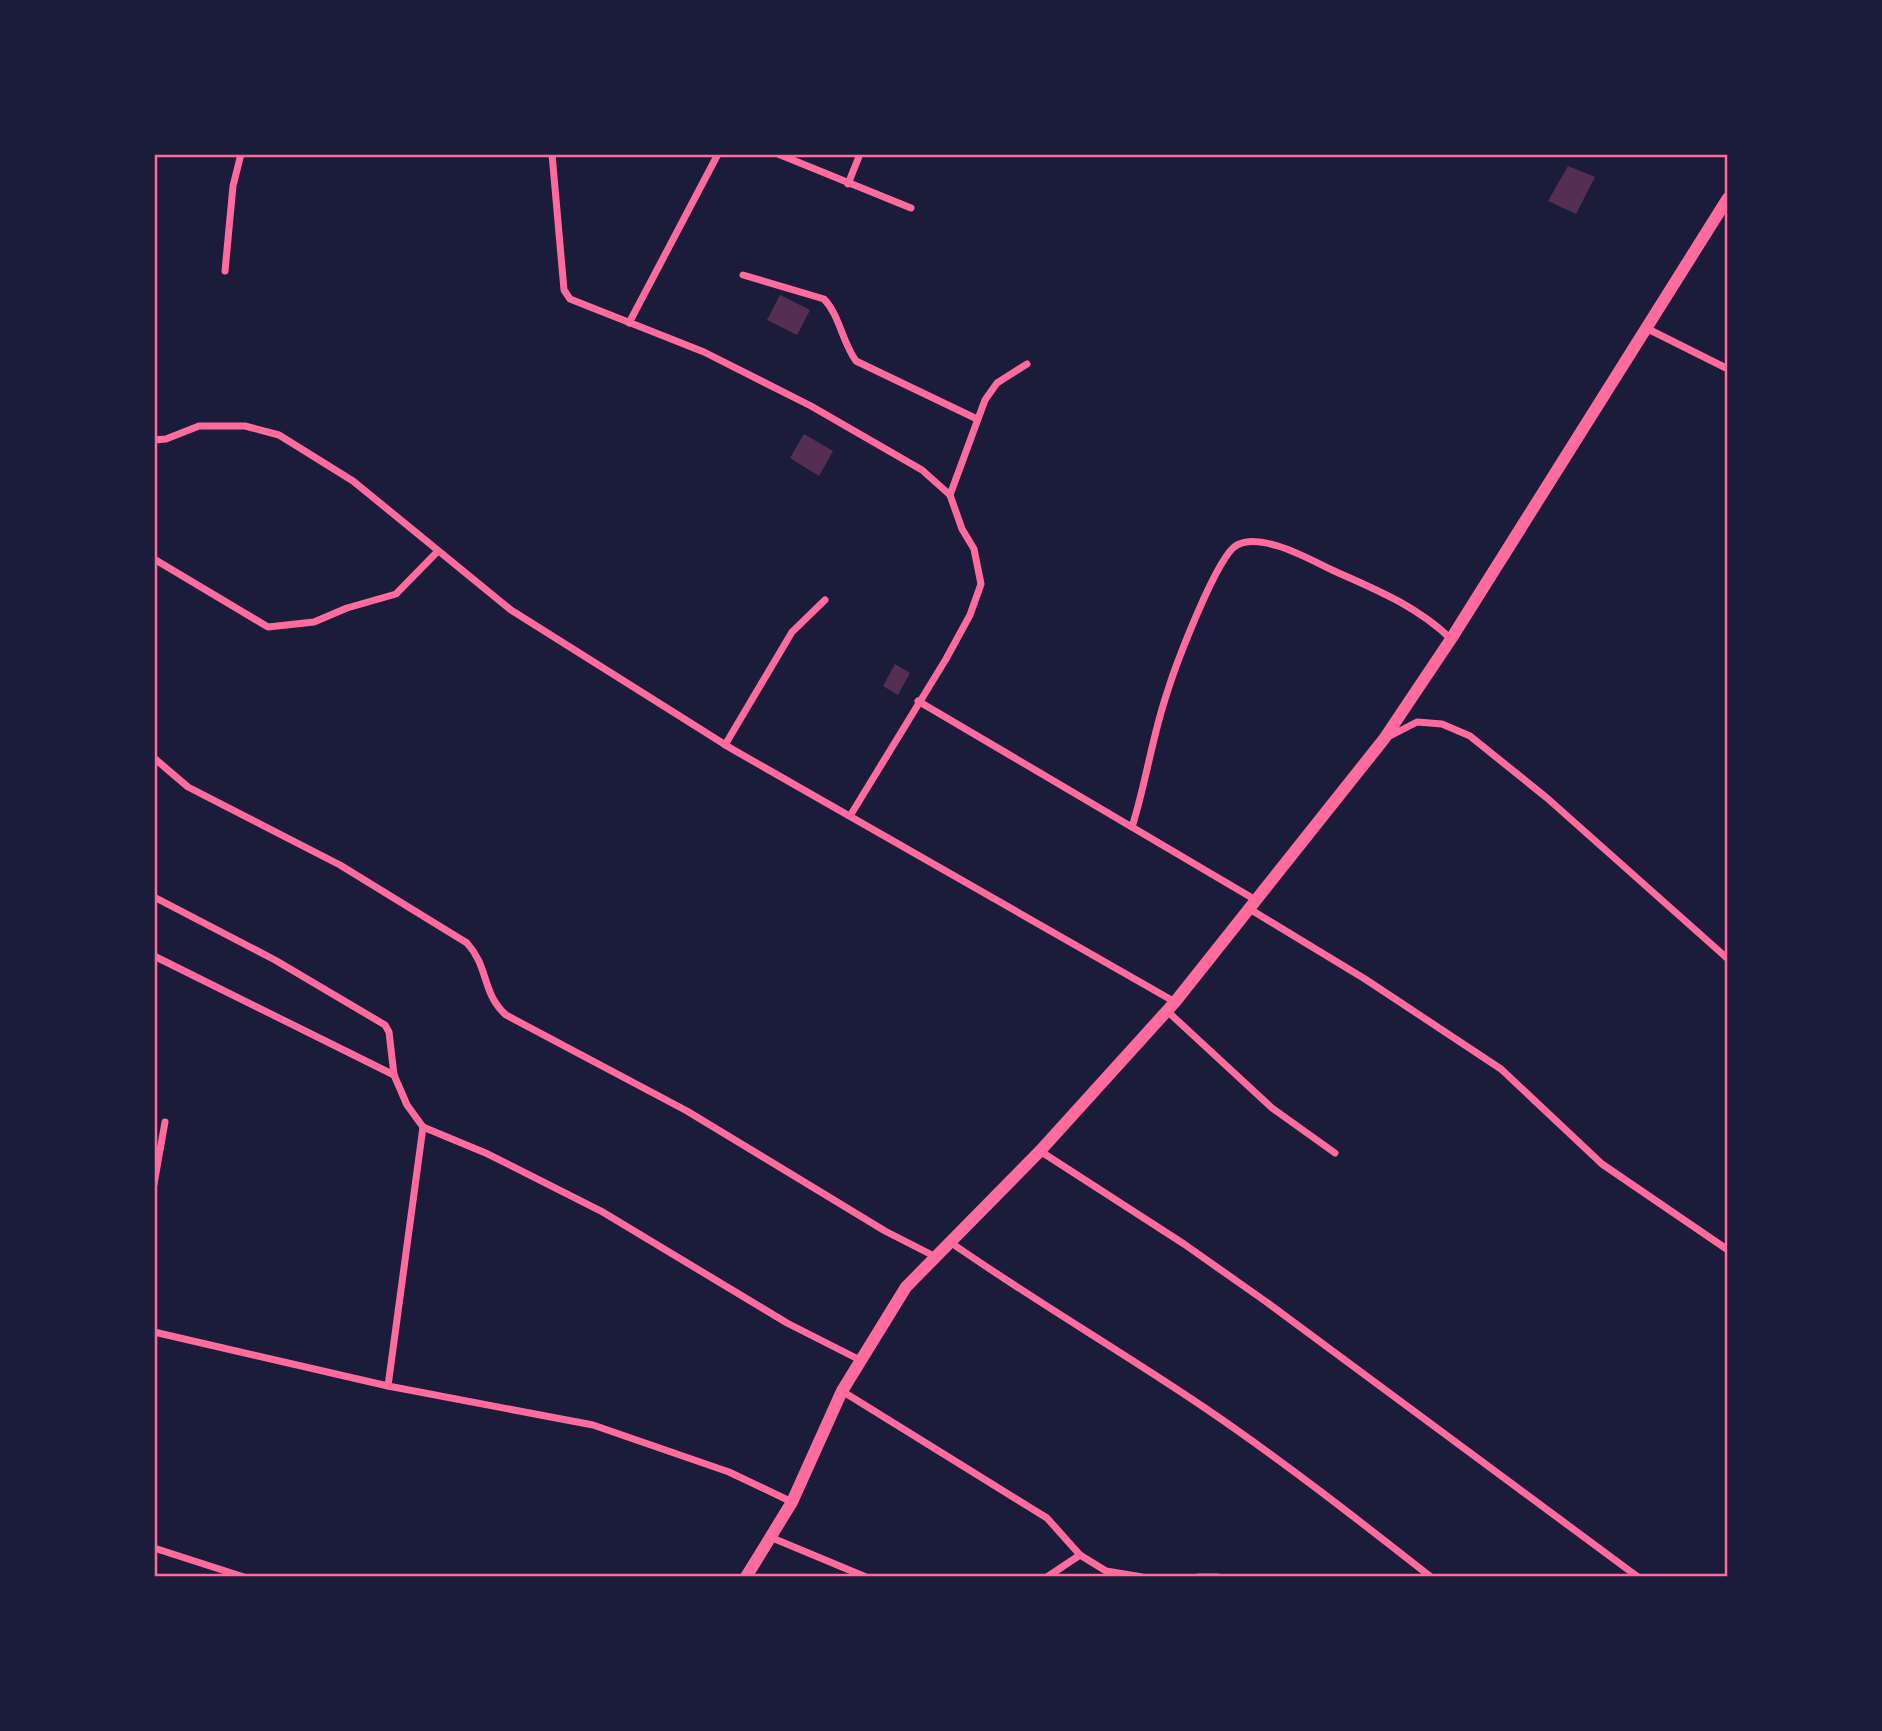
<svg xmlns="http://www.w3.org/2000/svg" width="1882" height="1731" font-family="'Work Sans',sans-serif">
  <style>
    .building { fill: #542f53 }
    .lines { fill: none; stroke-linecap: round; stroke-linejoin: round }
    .minor { stroke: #ff6b9d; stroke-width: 7 }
    .tertiary { stroke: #ff6b9d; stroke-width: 12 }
    .neatline { fill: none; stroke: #ff6b9d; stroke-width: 2.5 }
  </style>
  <rect width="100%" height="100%" fill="#1b1b3a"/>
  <!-- building -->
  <g class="building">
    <polygon points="1568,166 1595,177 1576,214 1548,201"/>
    <polygon points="780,295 810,310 797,335 767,320"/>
    <polygon points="804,434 833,451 819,476 790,458"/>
    <polygon points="895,664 910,673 898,695 883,686"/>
  </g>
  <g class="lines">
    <!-- minor -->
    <g class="minor">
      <polyline points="552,154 564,290 570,299 704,352 811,406 922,470 950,495 962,529 974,549 981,584 970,615 946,659 850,816"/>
      <polyline points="778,154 911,208"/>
      <polyline points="848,184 860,154"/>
      <polyline points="225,271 233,186 241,154"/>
      <path d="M743,275L824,299C840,316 842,342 856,361L977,419"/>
      <polyline points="629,323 718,154"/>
      <polyline points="1646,328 1728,369"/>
      <polyline points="154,440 166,439 199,426 245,426 279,435 353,481 511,610 732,749 1175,1002"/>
      <polyline points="950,495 985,400 997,383 1027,364"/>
      <polyline points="154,559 268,627 314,622 347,608 396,594 438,551"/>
      <polyline points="918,701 1254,899"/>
      <polyline points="1388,737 1417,722 1442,724 1470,736 1547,798 1728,959"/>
      <polyline points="725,745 792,632 825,600"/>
      <path d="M154,758L188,787L340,865L467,943C489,967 482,994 506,1015L687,1111L885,1231L934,1256"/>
      <path d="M1132,827C1146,783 1152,737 1167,693C1175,667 1217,555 1237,545C1262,532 1309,559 1332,570C1375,589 1417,606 1451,639"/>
      <polyline points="154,897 275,960 385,1025 389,1032 394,1075 407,1105 423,1127 488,1154 601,1211 787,1323 862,1361"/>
      <polyline points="1248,908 1365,979 1501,1069 1602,1164 1728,1250"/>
      <polyline points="154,956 394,1075"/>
      <polyline points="1166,1010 1272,1108 1335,1153"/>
      <polyline points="1040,1151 1184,1244 1265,1301 1638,1577"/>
      <polyline points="154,1184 165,1122"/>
      <path d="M950,1242C1033,1300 1121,1351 1205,1408C1283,1461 1357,1519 1431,1577"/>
      <polyline points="154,1332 388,1386 593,1425 729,1472 792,1502"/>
      <polyline points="388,1386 423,1127"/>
      <polyline points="842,1391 1047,1518 1080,1555 1106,1571 1142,1577"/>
      <polyline points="770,1537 866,1577"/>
      <polyline points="154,1548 244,1577"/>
      <polyline points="1047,1577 1080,1555"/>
      <polyline points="1198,1577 1218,1577"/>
    </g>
    <!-- tertiary -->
    <polyline class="tertiary" points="746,1577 792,1502 842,1391 906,1287 1040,1151 1175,1002 1384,739 1451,639 1728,198"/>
  </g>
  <!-- border -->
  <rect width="1882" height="1731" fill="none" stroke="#1b1b3a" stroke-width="312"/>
  <rect x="156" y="156" width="1570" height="1419" class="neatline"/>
</svg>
